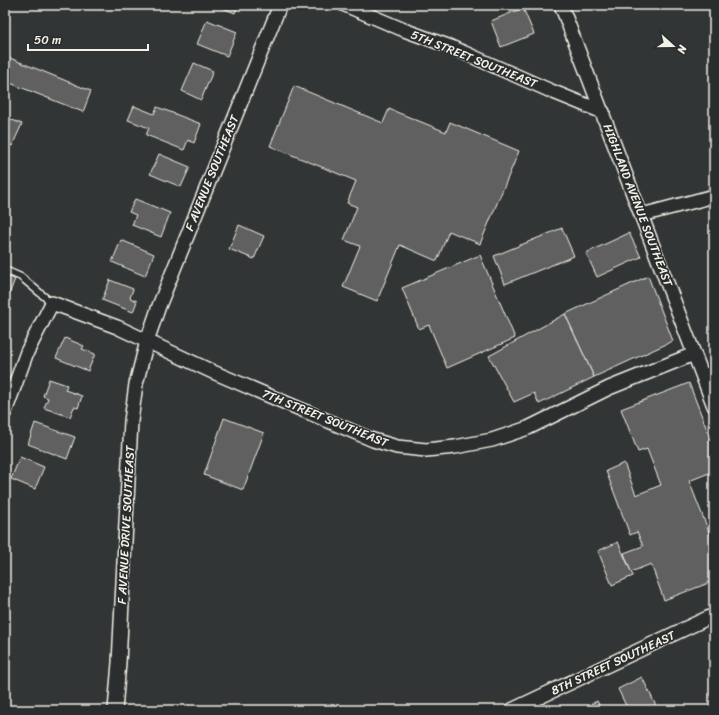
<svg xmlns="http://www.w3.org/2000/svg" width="719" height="715" font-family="Sriracha,sans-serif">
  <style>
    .building { fill: #5f605f; stroke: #f4f1e8 }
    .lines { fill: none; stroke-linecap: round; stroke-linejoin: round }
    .service-casing { stroke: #f4f1e8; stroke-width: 9 }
    .minor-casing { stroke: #f4f1e8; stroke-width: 16 }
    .service { stroke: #2a2d2e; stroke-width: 6 }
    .minor { stroke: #2a2d2e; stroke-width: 13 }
    .labels { text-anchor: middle; stroke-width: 3; stroke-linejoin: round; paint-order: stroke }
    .street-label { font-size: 12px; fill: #f4f1e8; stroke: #2a2d2e }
  </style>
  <rect width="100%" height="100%" fill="#323535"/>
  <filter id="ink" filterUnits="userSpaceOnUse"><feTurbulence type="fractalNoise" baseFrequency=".025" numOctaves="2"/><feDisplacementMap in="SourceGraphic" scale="8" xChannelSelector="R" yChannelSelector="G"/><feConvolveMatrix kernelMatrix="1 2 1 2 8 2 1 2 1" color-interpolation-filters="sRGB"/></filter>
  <g filter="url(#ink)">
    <!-- building -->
    <g class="building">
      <polygon points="215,5 238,5 235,13"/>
      <polygon points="523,8 534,34 501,47 491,21"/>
      <polygon points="207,20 237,32 227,56 197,44"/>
      <polygon points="5,56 91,91 83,112 5,81"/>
      <polygon points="194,63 213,71 201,100 182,91"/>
      <polygon points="294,86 383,123 389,109 446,132 450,122 519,151 480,244 449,231 437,261 400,245 377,301 343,287 360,246 344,240 357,207 347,203 356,181 270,146"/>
      <polygon points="134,106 154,114 157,107 201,124 194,143 188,140 184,150 146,135 149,128 128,120"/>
      <polygon points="5,117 22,124 12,146 5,143"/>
      <polygon points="159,154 190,167 181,187 150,174"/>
      <polygon points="135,199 170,213 161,237 132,225 136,215 129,212"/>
      <polygon points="239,225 264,236 254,259 229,249"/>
      <polygon points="562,228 574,256 505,284 494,256"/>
      <polygon points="629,233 641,257 597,277 586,253"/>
      <polygon points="121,240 154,254 145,276 112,262"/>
      <polygon points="480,255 515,338 447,368 429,325 419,329 402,288"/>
      <polygon points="5,276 15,279 5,305"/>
      <polygon points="648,276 673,341 594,377 565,314"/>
      <polygon points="110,280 133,289 130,298 137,301 133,312 102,300"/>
      <polygon points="565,314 594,377 539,404 534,393 514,402 489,356"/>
      <polygon points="65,338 84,346 82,349 95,354 88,371 56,358"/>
      <polygon points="49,379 67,385 65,390 82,396 78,408 74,407 70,417 44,408 48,398 43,396"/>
      <polygon points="689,383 714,448 714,471 689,481 714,545 714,581 664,600 651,564 631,572 624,553 643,546 637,532 630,535 606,471 624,463 636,495 661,485 647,449 638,452 621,409"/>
      <polygon points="224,418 264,433 243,490 204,475"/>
      <polygon points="35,423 75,437 67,459 28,444"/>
      <polygon points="20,457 44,467 35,489 11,479"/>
      <polygon points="5,519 9,520 5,530"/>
      <polygon points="5,537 9,539 5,549"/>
      <polygon points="618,542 633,576 612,585 598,551"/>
      <polygon points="642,677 658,710 628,710 618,689"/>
      <polygon points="597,701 602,710 580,710"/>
    </g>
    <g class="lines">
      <!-- service casing -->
      <g class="service-casing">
        <g id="service">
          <polyline points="5,270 21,277 52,303"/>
          <polyline points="701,373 714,369"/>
        </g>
      </g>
      <!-- minor casing -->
      <g class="minor-casing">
        <g id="minor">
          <polyline points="345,5 404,30 451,47 551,91 603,112"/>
          <polyline points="561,5 714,406"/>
          <polyline points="642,215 714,196"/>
          <polyline points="5,412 27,352 52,303 117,327 213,372 373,440 397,447 426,450 455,447 492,440 528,428 609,388 694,354"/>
          <polyline points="115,710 119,663 131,421 136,384 147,341 159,306 280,5"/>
          <polyline points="512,710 714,615"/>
        </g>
      </g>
      <!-- service -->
      <use href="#service" class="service"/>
      <!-- minor -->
      <use href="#minor" class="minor"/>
    </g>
  </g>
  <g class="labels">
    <!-- street labels -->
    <g class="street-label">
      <text transform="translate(474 59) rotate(22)" y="4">5TH STREET SOUTHEAST</text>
      <text transform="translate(212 173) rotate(-68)" y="4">F AVENUE SOUTHEAST</text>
      <text transform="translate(638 205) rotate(69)" y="4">HIGHLAND AVENUE SOUTHEAST</text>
      <text transform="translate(325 418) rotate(22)" y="4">7TH STREET SOUTHEAST</text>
      <text transform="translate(126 525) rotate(-87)" y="4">F AVENUE DRIVE SOUTHEAST</text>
      <text transform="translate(613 663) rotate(-25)" y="4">8TH STREET SOUTHEAST</text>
    </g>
  </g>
  <!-- margin -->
  <rect width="719" height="715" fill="none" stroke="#2a2d2e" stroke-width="20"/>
  <rect x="10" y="10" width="699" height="695" fill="none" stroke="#f4f1e8" stroke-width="1.5" filter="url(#ink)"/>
  <!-- north arrow -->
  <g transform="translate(673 46) rotate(111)" stroke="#2a2d2e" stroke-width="3" paint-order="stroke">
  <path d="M0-3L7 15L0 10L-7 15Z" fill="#f4f1e8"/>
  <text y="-6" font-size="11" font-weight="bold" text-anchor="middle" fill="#f4f1e8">N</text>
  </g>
  <!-- scale -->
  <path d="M28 44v6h120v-6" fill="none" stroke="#f4f1e8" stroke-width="2"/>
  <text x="34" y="44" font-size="12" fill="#f4f1e8" stroke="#2a2d2e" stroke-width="3" paint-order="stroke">50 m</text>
</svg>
